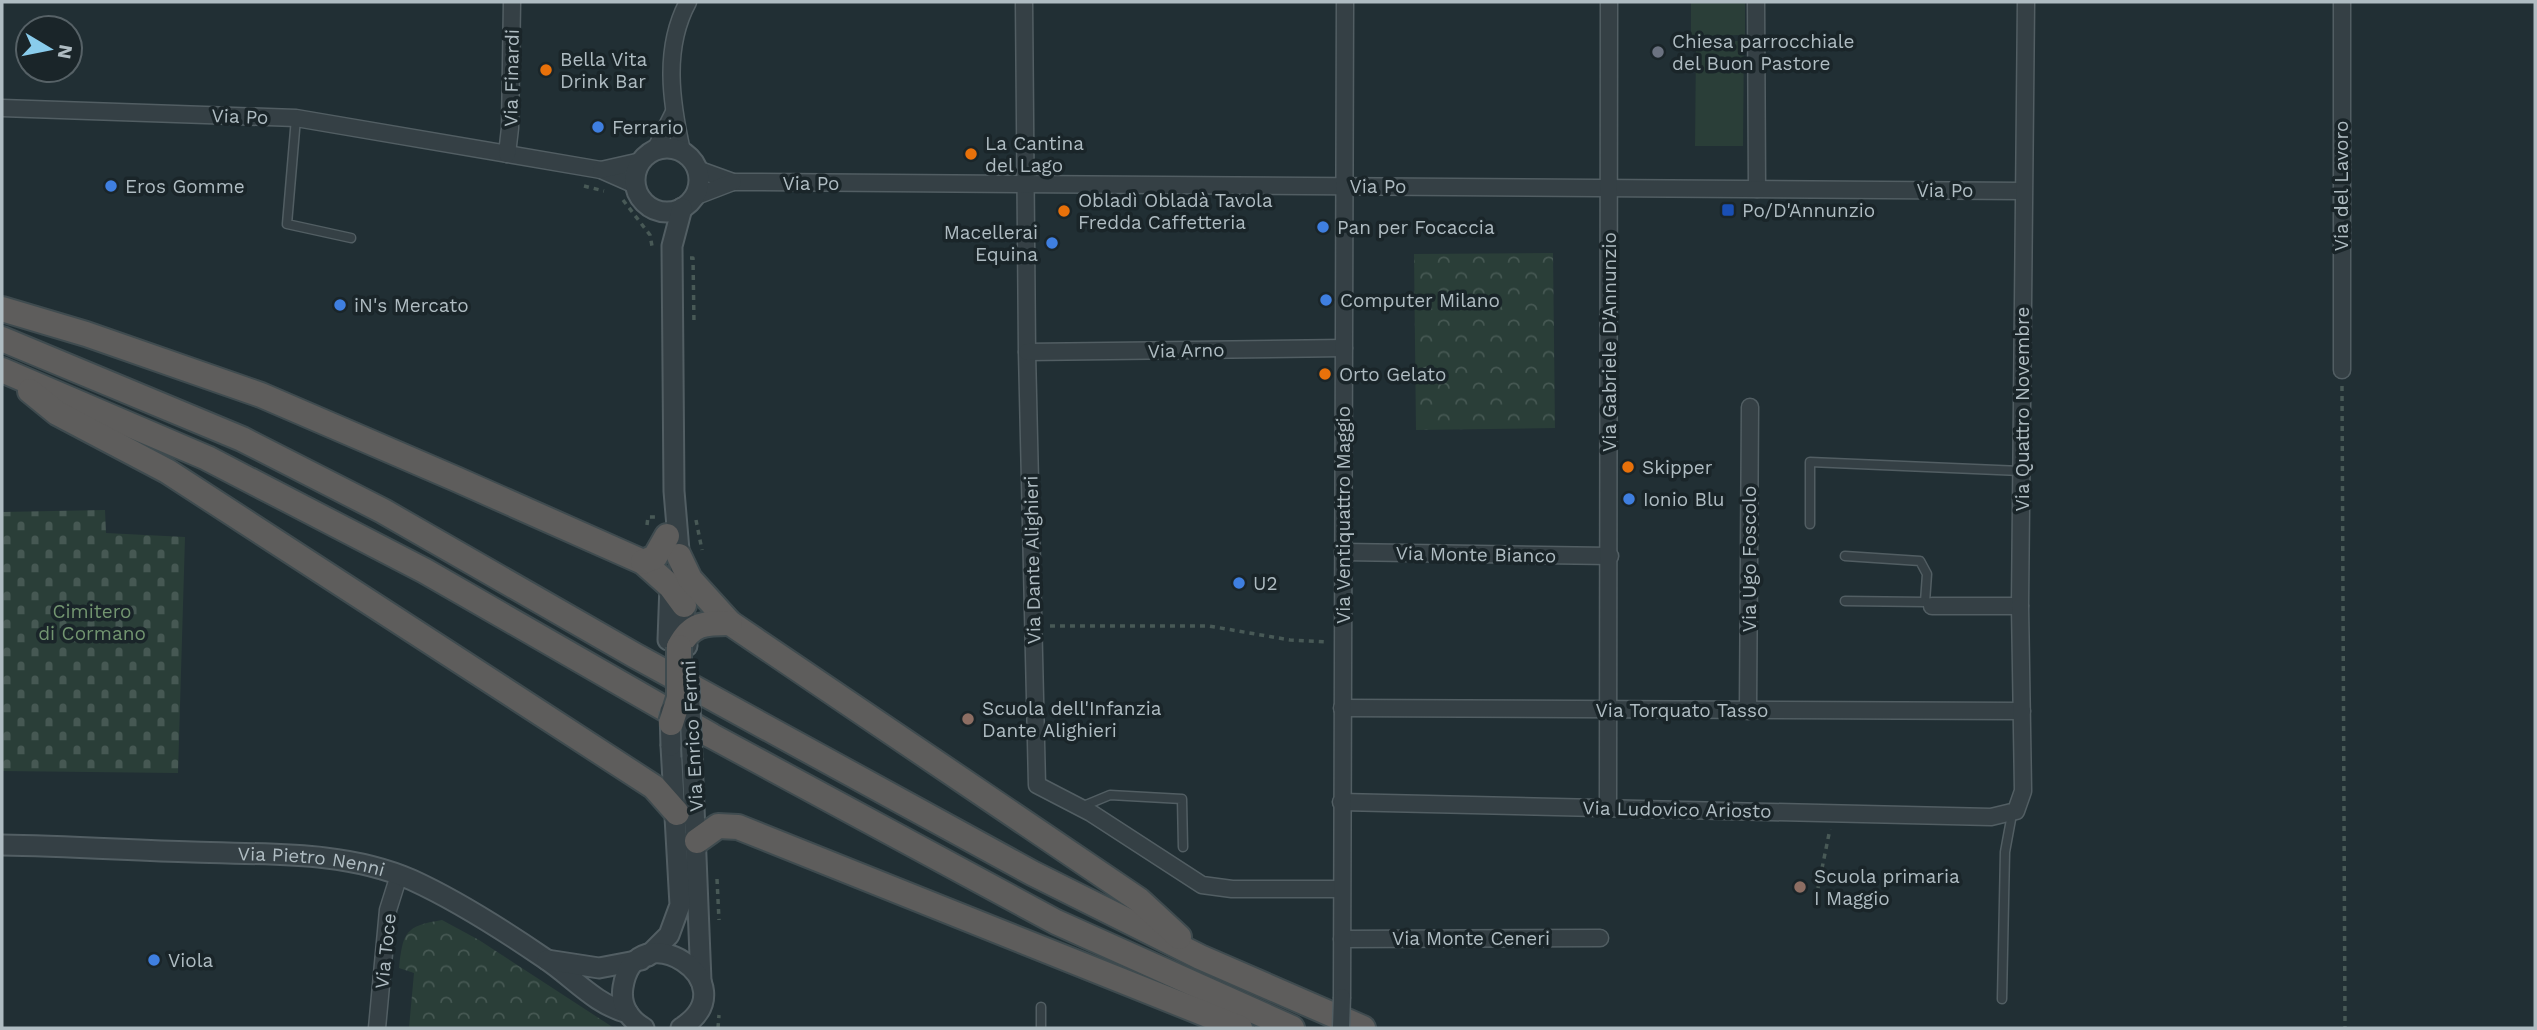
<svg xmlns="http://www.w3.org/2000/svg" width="2537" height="1030" font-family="'Work Sans',sans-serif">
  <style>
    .forest { fill: url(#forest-crowns) }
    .cemetery { fill: url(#cemetery-stones) }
    .pitch { fill: #2a3e38 }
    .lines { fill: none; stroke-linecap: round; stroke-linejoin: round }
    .service-casing { stroke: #525e63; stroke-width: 11 }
    .minor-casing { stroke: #525e63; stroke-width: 19 }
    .tertiary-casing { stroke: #525e63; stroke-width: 23 }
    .trunk-casing { stroke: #3f4b4f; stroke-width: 28 }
    .path { stroke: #485956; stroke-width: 3.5; stroke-dasharray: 5 5; stroke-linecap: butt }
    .service { stroke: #354045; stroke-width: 8 }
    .minor { stroke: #354045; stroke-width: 16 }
    .tertiary { stroke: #354045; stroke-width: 19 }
    .trunk { stroke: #5e5d5c; stroke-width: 24 }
    .minor-bridge-casing { stroke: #525e63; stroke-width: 19; stroke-linecap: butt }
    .tertiary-bridge-casing { stroke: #525e63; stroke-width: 23; stroke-linecap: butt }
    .trunk-bridge-casing { stroke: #3f4b4f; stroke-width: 28; stroke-linecap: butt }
    .minor-bridge { stroke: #354045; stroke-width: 16 }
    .tertiary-bridge { stroke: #354045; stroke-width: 19 }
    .trunk-bridge { stroke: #5e5d5c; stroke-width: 24 }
    .worship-dot { fill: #6b7280; stroke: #1a2529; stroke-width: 2.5 }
    .food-dot { fill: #e8710a; stroke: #1a2529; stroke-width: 2.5 }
    .shop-dot { fill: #3f7fe0; stroke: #1a2529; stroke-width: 2.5 }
    .transit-dot { fill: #1a4fb4; stroke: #1a2529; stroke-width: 2.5 }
    .education-dot { fill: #8d6e63; stroke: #1a2529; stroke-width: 2.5 }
    .labels { text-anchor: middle; stroke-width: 7; stroke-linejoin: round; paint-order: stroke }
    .poi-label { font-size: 19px; fill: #afbcc2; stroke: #1a2529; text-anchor: start }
    .street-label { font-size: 19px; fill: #afbcc2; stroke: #1a2529 }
    .park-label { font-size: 19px; fill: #729570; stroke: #1a2529 }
  </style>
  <defs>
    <pattern id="forest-crowns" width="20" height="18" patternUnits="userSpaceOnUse" patternTransform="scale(1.75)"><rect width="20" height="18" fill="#2a3e38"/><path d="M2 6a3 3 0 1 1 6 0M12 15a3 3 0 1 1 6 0" fill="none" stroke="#465853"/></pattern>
    <pattern id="cemetery-stones" width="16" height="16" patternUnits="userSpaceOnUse" patternTransform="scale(1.75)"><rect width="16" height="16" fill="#2a3e38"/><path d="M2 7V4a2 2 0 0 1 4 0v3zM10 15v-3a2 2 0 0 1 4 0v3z" fill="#465853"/></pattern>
  </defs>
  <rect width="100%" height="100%" fill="#212f34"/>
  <!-- forest -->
  <g class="forest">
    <polygon points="1553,253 1555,428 1416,430 1414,254"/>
    <path d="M442,920L479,940L614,1028H409L414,973L399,968C403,932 405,926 442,920Z"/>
  </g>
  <!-- cemetery -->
  <polygon class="cemetery" points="105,510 106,533 185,537 178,773 2,771 2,512"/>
  <!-- pitch -->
  <g class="pitch">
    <polygon points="1691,2 1745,2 1745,35 1691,36"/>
    <polygon points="1696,41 1744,41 1743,146 1695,146"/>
  </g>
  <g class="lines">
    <!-- service casing -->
    <g class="service-casing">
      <g id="service">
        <polyline points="296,118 287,224 351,238"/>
        <polyline points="1810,524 1810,462 2021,471"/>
        <polyline points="1845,556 1920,561 1927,574 1925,602 1932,606"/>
        <polyline points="1845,601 1925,602"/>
        <polyline points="1081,807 1110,795 1182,799 1183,847"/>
        <polyline points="2002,999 2005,852 2012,814"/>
        <polyline points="1041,1007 1041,1028"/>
      </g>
    </g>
    <!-- minor casing -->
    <g class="minor-casing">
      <g id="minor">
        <polyline points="1024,2 1027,352 1037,785 1091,813 1202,885 1232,889 1341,889"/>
        <polyline points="1756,2 1757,189"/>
        <polyline points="2,108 296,118 601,170 635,185"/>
        <polyline points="655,150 674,112"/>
        <path d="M682,151C671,102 663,48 688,2"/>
        <polyline points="507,154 510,128 512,2"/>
        <polyline points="697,169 733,182 747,182 2023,191"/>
        <polyline points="601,170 641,161"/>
        <polyline points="694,197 733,182"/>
        <polyline points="1027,352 1344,348"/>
        <polyline points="2342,370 2342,2"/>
        <polyline points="1343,552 1610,556"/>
        <polyline points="1932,606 2020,606"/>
        <polyline points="1342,708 2022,711"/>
        <polyline points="1748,711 1750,407"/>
        <polyline points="1341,802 1991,817 2016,811 2023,791 2020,606 2026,2"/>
        <polyline points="1608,807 1609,2"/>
        <polyline points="1342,939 1600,938"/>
        <polyline points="1342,997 1345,2"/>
        <polyline points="377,1028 388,910 399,875"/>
      </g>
    </g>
    <!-- tertiary casing -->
    <g class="tertiary-casing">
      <g id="tertiary">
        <circle cx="667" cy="180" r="32"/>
        <polyline points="682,208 672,246 674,491 687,646"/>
        <polyline points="668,640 670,585"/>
        <polyline points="692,757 701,981"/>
        <path id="s1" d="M2,845C65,846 129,850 193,852C265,855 344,850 412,880C458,901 503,930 544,958C573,977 594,1004 628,1013"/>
        <polyline points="648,956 669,935 680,905 671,746"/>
        <polyline points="547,960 599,968 641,960"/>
        <path d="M644,1028C629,1019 620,1005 623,987C635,909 752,983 681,1028"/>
      </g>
    </g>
    <!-- trunk casing -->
    <g class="trunk-casing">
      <g id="trunk">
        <polyline points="2,309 86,334 261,395 456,479 643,562 670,586 684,605"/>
        <polyline points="2,339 242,439 383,511 634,655 1032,873 1200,957 1363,1028"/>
        <polyline points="2,370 207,458 425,571 712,736 1056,922 1292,1028"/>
        <polyline points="30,391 57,413 167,471 654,787 677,813"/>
        <polyline points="679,556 690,579 730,623 1139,900 1179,937"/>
        <polyline points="643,562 655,557 667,536"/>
        <path d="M679,647C691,623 705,623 730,623"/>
        <polyline points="697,841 718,826 738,827 1240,1028"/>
      </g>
    </g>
    <!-- path -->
    <g class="path">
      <polyline points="584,186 604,191"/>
      <polyline points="623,200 650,235 652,246"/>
      <polyline points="690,258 693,258 694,324"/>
      <polyline points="2342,386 2345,1028"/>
      <polyline points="696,520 702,550"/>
      <polyline points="647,525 648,517 657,517"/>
      <polyline points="1050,626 1209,626 1290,640 1328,642"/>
      <polyline points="717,879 719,920"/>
      <polyline points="1818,888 1830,829"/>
      <polyline points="718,1028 719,1015"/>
    </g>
    <!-- service -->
    <use href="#service" class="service"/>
    <!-- minor -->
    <use href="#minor" class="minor"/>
    <!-- tertiary -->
    <use href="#tertiary" class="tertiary"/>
    <!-- trunk -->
    <use href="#trunk" class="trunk"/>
    <!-- minor-bridge casing -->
    <g class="minor-bridge-casing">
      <polyline id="minor-bridge" points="1341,1028 1342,997"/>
    </g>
    <!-- tertiary-bridge casing -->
    <g class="tertiary-bridge-casing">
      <g id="tertiary-bridge">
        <polyline points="689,681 692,757"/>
        <polyline points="670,711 671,746"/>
      </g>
    </g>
    <!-- trunk-bridge casing -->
    <g class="trunk-bridge-casing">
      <polyline id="trunk-bridge" points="671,723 679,698 679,647"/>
    </g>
    <!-- minor-bridge -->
    <use href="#minor-bridge" class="minor-bridge"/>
    <!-- tertiary-bridge -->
    <use href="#tertiary-bridge" class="tertiary-bridge"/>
    <!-- trunk-bridge -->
    <use href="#trunk-bridge" class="trunk-bridge"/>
  </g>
  <!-- markers -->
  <circle class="worship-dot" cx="1658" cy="52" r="7"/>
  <g class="food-dot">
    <circle cx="546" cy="70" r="7"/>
    <circle cx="971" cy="154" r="7"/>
    <circle cx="1064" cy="211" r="7"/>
    <circle cx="1325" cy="374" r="7"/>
    <circle cx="1628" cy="467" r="7"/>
  </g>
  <g class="shop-dot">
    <circle cx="598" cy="127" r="7"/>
    <circle cx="111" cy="186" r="7"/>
    <circle cx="1323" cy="227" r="7"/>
    <circle cx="1052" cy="243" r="7"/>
    <circle cx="1326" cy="300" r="7"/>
    <circle cx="340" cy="305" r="7"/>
    <circle cx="1629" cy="499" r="7"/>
    <circle cx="1239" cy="583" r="7"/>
    <circle cx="154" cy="960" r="7"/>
  </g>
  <rect class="transit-dot" x="1721" y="203" width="14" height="14" rx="3.5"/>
  <g class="education-dot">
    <circle cx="968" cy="719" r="7"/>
    <circle cx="1800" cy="887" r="7"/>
  </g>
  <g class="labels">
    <!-- poi labels -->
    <g class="poi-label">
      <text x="1672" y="48">Chiesa parrocchiale<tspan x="1672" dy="22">del Buon Pastore</tspan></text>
      <text x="560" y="66">Bella Vita<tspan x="560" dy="22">Drink Bar</tspan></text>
      <text x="612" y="134">Ferrario</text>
      <text x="985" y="150">La Cantina<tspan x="985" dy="22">del Lago</tspan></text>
      <text x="125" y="193">Eros Gomme</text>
      <text x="1078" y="207">Obladì Obladà Tavola<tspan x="1078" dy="22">Fredda Caffetteria</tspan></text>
      <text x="1742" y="217">Po/D'Annunzio</text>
      <text x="1337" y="234">Pan per Focaccia</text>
      <text x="1038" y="239" text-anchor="end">Macellerai<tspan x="1038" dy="22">Equina</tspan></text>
      <text x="1340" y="307">Computer Milano</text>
      <text x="354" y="312">iN's Mercato</text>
      <text x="1339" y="381">Orto Gelato</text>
      <text x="1642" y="474">Skipper</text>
      <text x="1643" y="506">Ionio Blu</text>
      <text x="1253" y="590">U2</text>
      <text x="982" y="715">Scuola dell'Infanzia<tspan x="982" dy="22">Dante Alighieri</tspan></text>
      <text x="1814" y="883">Scuola primaria<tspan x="1814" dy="22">I Maggio</tspan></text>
      <text x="168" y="967">Viola</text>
    </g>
    <!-- street labels -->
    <g class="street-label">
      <text transform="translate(511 78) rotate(-89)" y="7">Via Finardi</text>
      <text transform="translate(240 116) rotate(2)" y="7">Via Po</text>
      <text x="811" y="190">Via Po</text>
      <text x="1378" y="193">Via Po</text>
      <text transform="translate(2341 186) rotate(-90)" y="7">Via del Lavoro</text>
      <text x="1945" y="197">Via Po</text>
      <text transform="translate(1609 342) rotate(-90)" y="7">Via Gabriele D'Annunzio</text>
      <text transform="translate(1186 350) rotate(-1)" y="7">Via Arno</text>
      <text transform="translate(2022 409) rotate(-90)" y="7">Via Quattro Novembre</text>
      <text transform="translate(1343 515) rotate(-90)" y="7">Via Ventiquattro Maggio</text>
      <text transform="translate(1476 554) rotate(1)" y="7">Via Monte Bianco</text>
      <text transform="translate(1749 559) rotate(-90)" y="7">Via Ugo Foscolo</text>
      <text transform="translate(1032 560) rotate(-91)" y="7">Via Dante Alighieri</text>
      <text x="1682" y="717">Via Torquato Tasso</text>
      <text transform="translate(692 736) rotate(-93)" y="7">Via Enrico Fermi</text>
      <text transform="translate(1677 809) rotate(1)" y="7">Via Ludovico Ariosto</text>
      <text dy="7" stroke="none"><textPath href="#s1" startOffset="310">Via Pietro Nenni</textPath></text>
      <text x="1471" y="945">Via Monte Ceneri</text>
      <text transform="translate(385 951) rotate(-84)" y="7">Via Toce</text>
    </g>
    <!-- park labels -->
    <g class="park-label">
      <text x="92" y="618">Cimitero<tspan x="92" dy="22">di Cormano</tspan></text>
    </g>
  </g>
  <!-- border -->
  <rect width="2537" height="1030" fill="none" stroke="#afbcc2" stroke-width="7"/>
  <!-- north arrow -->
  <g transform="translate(49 49) rotate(100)"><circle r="33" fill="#1a2529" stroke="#566166" stroke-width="2"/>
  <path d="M0-5L12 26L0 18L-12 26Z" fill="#89ccec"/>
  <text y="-10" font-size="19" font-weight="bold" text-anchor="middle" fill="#afbcc2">N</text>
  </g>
</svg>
